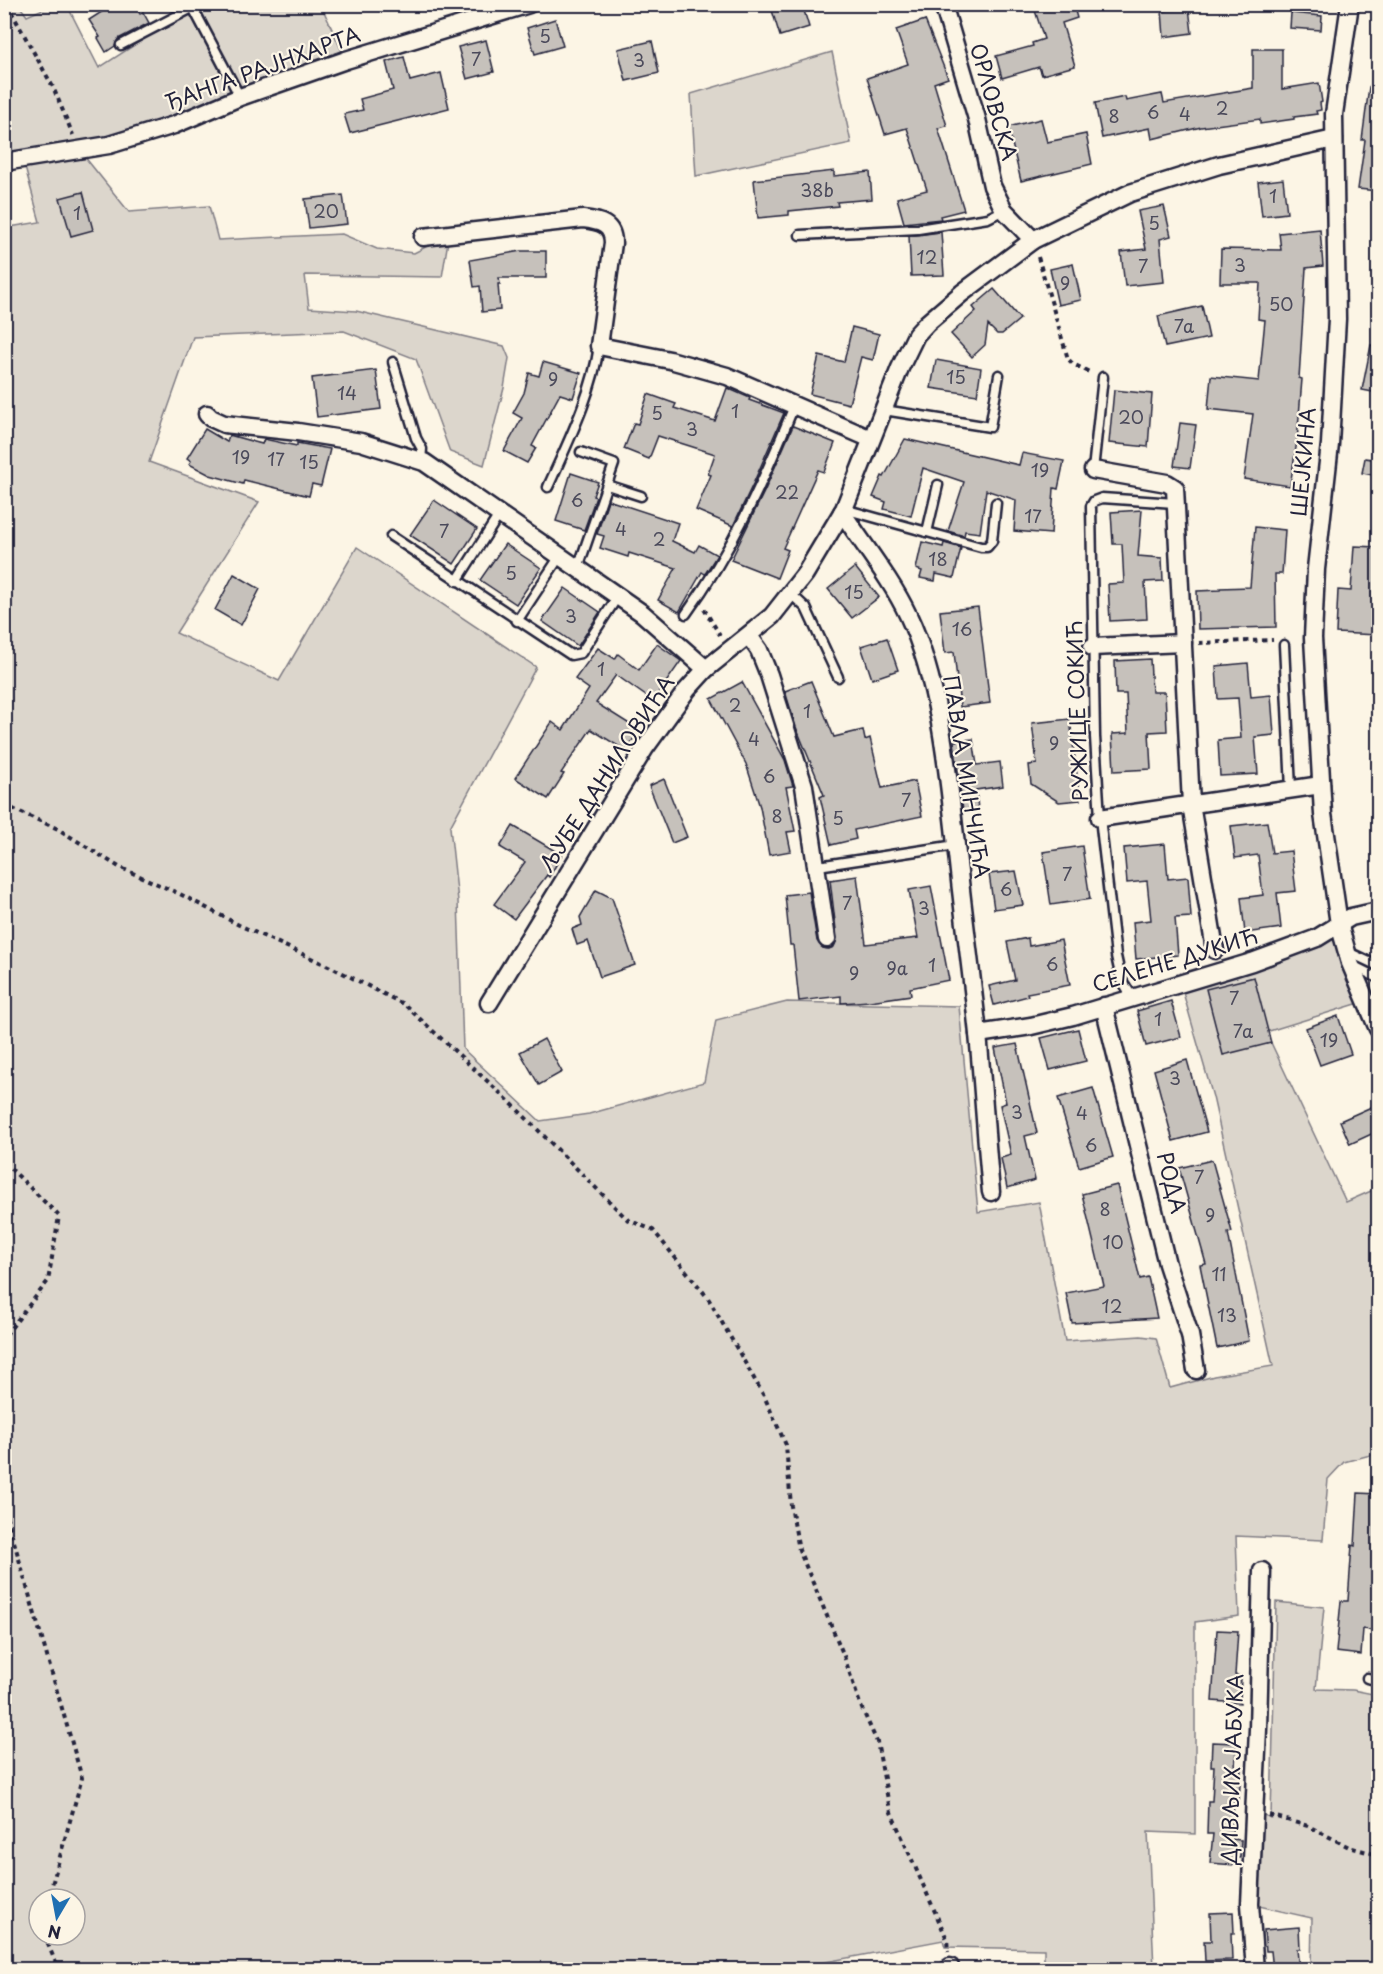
<svg xmlns="http://www.w3.org/2000/svg" width="1383" height="1974" font-family="'Playpen Sans',sans-serif">
  <style>
    .green { fill: #dcd6cc; stroke: #7f7c84; stroke-width: 1.5; fill-rule: evenodd }
    .building { fill: #c6c1bb; stroke: #22223b; stroke-width: 1.5 }
    .lines { fill: none; stroke-linecap: round; stroke-linejoin: round }
    .lane-casing { stroke: #22223b; stroke-width: 13 }
    .street-casing { stroke: #22223b; stroke-width: 21 }
    .path { stroke: #22223b; stroke-width: 4; stroke-dasharray: 4.5 4.5; stroke-linecap: butt }
    .lane { stroke: #fcf5e5; stroke-width: 8 }
    .street { stroke: #fcf5e5; stroke-width: 16 }
    .labels { text-anchor: middle; stroke-width: 4.5; stroke-linejoin: round; paint-order: stroke }
    .number-label { font-size: 18px; fill: #4b4a5b }
    .street-label { font-size: 21px; fill: #22223b; stroke: #fcf5e5 }
  </style>
  <rect width="100%" height="100%" fill="#fcf5e5"/>
  <filter id="ink" filterUnits="userSpaceOnUse"><feTurbulence type="fractalNoise" baseFrequency=".0167" numOctaves="2"/><feDisplacementMap in="SourceGraphic" scale="12" xChannelSelector="R" yChannelSelector="G"/><feConvolveMatrix kernelMatrix="1 2 1 2 8 2 1 2 1" color-interpolation-filters="sRGB"/></filter>
  <g filter="url(#ink)">
    <!-- green -->
    <g class="green">
      <path d="M5,5H19L27,16L52,5H67L99,68L192,8L191,5H321L346,60L80,151L129,212L209,206L218,240L342,234L377,249L414,253L449,235L442,277L305,275L309,308L356,311L504,346L509,358L504,388L484,465L450,452L416,359L344,331L193,337L149,462L259,502L176,633L279,681L357,547L536,667L450,827L458,901L463,1049L540,1121L589,1114L704,1082L716,1020L787,1002L959,1006L978,1212L1039,1202L1065,1341L1141,1336L1156,1338L1170,1388L1214,1376L1273,1366L1213,1097L1180,982L1339,924L1366,1001L1266,1032L1346,1202L1378,1188V1453L1344,1462L1328,1479L1323,1540L1236,1536L1239,1616L1195,1622V1834L1148,1832L1154,1969H1044V1949L945,1947L943,1940L783,1970H5L4,228L40,222L23,160L5,162ZM39,1899H75V1935H39Z"/>
      <polygon points="832,52 851,143 696,176 691,94"/>
      <polygon points="1276,1602 1324,1607 1316,1689 1353,1690 1378,1695 1378,1969 1311,1969 1312,1918 1250,1904 1254,1811 1271,1818"/>
    </g>
    <!-- building -->
    <g class="building">
      <polygon points="114,4 134,4 140,14 143,12 149,23 118,39 115,46 106,52 98,38 100,37 89,20"/>
      <polygon points="770,4 802,4 809,27 780,36"/>
      <polygon points="1033,4 1073,4 1077,18 1062,23 1075,66 1042,75 1039,67 1002,78 996,56 1033,46 1032,43 1044,39"/>
      <polygon points="1189,8 1192,33 1164,37 1162,11"/>
      <polygon points="1291,13 1322,16 1321,30 1290,28"/>
      <polygon points="555,19 563,46 535,54 527,28"/>
      <polygon points="925,20 948,78 934,83 947,126 938,128 964,210 940,216 941,219 904,223 897,198 927,190 907,128 885,134 867,78 908,64 896,30"/>
      <polygon points="486,40 494,72 467,79 458,47"/>
      <polygon points="652,41 659,73 626,81 618,49"/>
      <polygon points="1253,49 1282,49 1282,89 1319,83 1322,102 1320,103 1321,110 1316,111 1317,114 1294,117 1294,119 1260,124 1260,119 1201,127 1152,139 1150,128 1102,138 1095,103 1125,97 1126,101 1162,94 1164,103 1253,88"/>
      <polygon points="404,57 410,81 441,73 449,108 350,133 344,114 363,110 360,99 393,90 386,62"/>
      <polygon points="1369,87 1378,87 1378,191 1358,189 1365,140 1362,140"/>
      <polygon points="1041,119 1047,142 1086,134 1092,164 1021,181 1008,127"/>
      <polygon points="834,171 834,176 870,172 872,199 837,202 838,206 789,211 789,215 758,218 754,180"/>
      <polygon points="1283,179 1287,213 1262,216 1258,182"/>
      <polygon points="83,192 93,230 71,236 60,198"/>
      <polygon points="343,195 347,224 309,228 305,199"/>
      <polygon points="1164,206 1171,236 1160,239 1164,282 1125,286 1121,252 1146,249 1138,211"/>
      <polygon points="1320,229 1323,266 1306,268 1299,378 1302,379 1297,441 1290,486 1244,479 1253,414 1208,409 1211,376 1259,381 1265,320 1258,319 1260,283 1220,283 1221,249 1281,250 1279,233"/>
      <polygon points="941,232 944,275 911,276 909,236"/>
      <polygon points="521,251 546,251 546,278 499,278 500,284 498,284 500,310 482,312 480,286 474,287 470,260"/>
      <polygon points="1073,264 1081,300 1058,305 1050,269"/>
      <polygon points="994,289 1020,319 1002,334 997,334 988,325 985,345 972,357 951,334 976,311 973,307"/>
      <polygon points="1202,306 1209,338 1165,347 1158,316"/>
      <polygon points="852,327 879,334 873,360 861,357 849,404 810,394 819,356 844,362"/>
      <polygon points="1371,345 1378,345 1378,393 1362,390"/>
      <polygon points="936,360 981,368 977,395 931,388"/>
      <polygon points="543,362 581,373 573,398 560,394 532,446 536,448 527,463 504,451 522,418 513,413 524,393 529,373 539,376"/>
      <polygon points="376,370 381,409 317,417 312,378"/>
      <polygon points="727,388 750,398 749,400 784,413 753,484 733,526 696,510 711,475 708,474 715,454 658,436 649,459 624,449 634,423 638,424 648,394 676,404 674,408 715,421"/>
      <polygon points="1114,390 1152,394 1148,447 1109,443"/>
      <polygon points="1180,423 1196,425 1190,468 1174,466"/>
      <polygon points="793,426 835,443 824,472 818,470 783,548 788,550 777,578 731,560 765,490"/>
      <polygon points="205,429 227,442 229,435 262,444 264,439 297,446 297,443 330,449 321,486 312,484 309,496 244,480 243,484 210,475 189,464 191,461 187,458"/>
      <polygon points="905,439 1019,465 1022,453 1064,461 1058,489 1054,488 1051,534 1014,531 1016,500 986,490 980,533 965,531 964,536 948,531 964,482 923,468 911,516 884,509 886,502 873,497 882,476 884,477"/>
      <polygon points="1365,458 1378,460 1378,476 1362,473"/>
      <polygon points="571,473 598,482 593,496 596,497 584,530 556,521"/>
      <polygon points="434,500 477,529 454,564 410,535"/>
      <polygon points="608,500 678,523 672,541 695,552 699,545 717,555 705,574 702,572 679,612 658,600 676,568 629,553 628,557 600,548 604,536 597,534"/>
      <polygon points="1142,510 1138,556 1162,558 1163,581 1145,582 1147,619 1110,621 1108,584 1124,583 1122,544 1113,544 1111,512"/>
      <polygon points="1255,527 1285,530 1282,574 1275,574 1276,627 1198,629 1197,591 1220,590 1220,588 1250,587"/>
      <polygon points="922,542 943,547 944,543 961,548 954,578 936,574 935,581 920,578 922,571 916,569"/>
      <polygon points="505,544 541,568 516,604 480,580"/>
      <polygon points="1354,546 1378,547 1378,635 1336,633 1338,590 1351,591"/>
      <polygon points="855,567 879,597 852,618 828,589"/>
      <polygon points="234,574 260,589 241,625 215,610"/>
      <polygon points="565,588 600,612 578,646 542,621"/>
      <polygon points="978,607 990,703 960,707 954,652 945,653 940,611"/>
      <polygon points="887,638 898,670 872,679 861,646"/>
      <polygon points="657,644 681,661 653,701 616,675 596,703 639,730 626,751 591,729 561,773 564,774 548,799 515,778 552,722 563,730 589,689 575,679 598,648 615,659 618,654 639,670"/>
      <polygon points="1150,659 1152,692 1165,692 1167,731 1149,732 1151,769 1114,771 1112,734 1128,733 1126,694 1116,694 1115,661"/>
      <polygon points="1248,663 1251,697 1271,695 1274,735 1255,737 1258,774 1220,776 1218,740 1241,738 1238,698 1218,699 1216,666"/>
      <polygon points="811,681 834,737 863,730 865,740 870,738 882,788 915,781 922,816 854,830 856,839 831,845 820,797 824,795 796,727 785,691"/>
      <polygon points="742,682 785,760 793,786 786,787 795,831 787,832 791,851 769,855 760,807 746,764 711,699"/>
      <polygon points="1070,719 1080,800 1059,802 1031,784 1029,765 1037,764 1032,723"/>
      <polygon points="973,739 977,765 1000,762 1003,786 976,790 978,809 963,811 954,741"/>
      <polygon points="664,779 687,837 672,843 649,786"/>
      <polygon points="1267,822 1272,853 1291,851 1296,891 1277,893 1281,928 1245,933 1241,898 1263,895 1258,855 1235,858 1231,826"/>
      <polygon points="513,826 562,855 549,877 547,875 514,919 494,904 525,862 500,847"/>
      <polygon points="1165,844 1168,879 1188,877 1191,917 1175,918 1178,955 1136,959 1133,922 1151,920 1147,881 1127,883 1124,848"/>
      <polygon points="1082,846 1090,899 1051,905 1043,852"/>
      <polygon points="1016,871 1023,905 994,909 989,874"/>
      <polygon points="857,876 866,944 918,938 909,890 931,886 949,980 910,988 911,995 870,1001 841,1003 841,996 799,1001 793,945 790,945 785,895 809,892 817,941 823,948 829,949 834,947 837,938 830,880"/>
      <polygon points="596,890 612,898 635,965 600,977 588,941 577,945 572,929 582,925 580,917"/>
      <polygon points="1028,938 1029,946 1061,940 1070,985 1027,993 1028,996 994,1005 989,986 1015,980 1007,942"/>
      <polygon points="1254,977 1271,1043 1223,1055 1206,989"/>
      <polygon points="1171,1001 1181,1037 1146,1046 1137,1011"/>
      <polygon points="1338,1016 1351,1054 1320,1065 1306,1028"/>
      <polygon points="1078,1029 1086,1061 1050,1070 1041,1038"/>
      <polygon points="544,1039 562,1072 539,1085 520,1052"/>
      <polygon points="1017,1044 1037,1133 1025,1136 1035,1180 1007,1188 1001,1158 1011,1155 1000,1105 1006,1103 995,1048"/>
      <polygon points="1187,1060 1207,1132 1173,1141 1154,1070"/>
      <polygon points="1093,1088 1113,1157 1079,1167 1058,1098"/>
      <polygon points="1378,1104 1378,1131 1350,1144 1340,1121"/>
      <polygon points="1212,1160 1232,1232 1228,1233 1249,1341 1217,1348 1200,1265 1206,1264 1179,1168"/>
      <polygon points="1117,1185 1140,1279 1148,1277 1157,1318 1072,1323 1066,1293 1104,1286 1082,1194"/>
      <polygon points="1358,1493 1378,1494 1378,1631 1363,1629 1361,1655 1336,1652 1341,1601 1348,1601 1352,1545 1355,1546"/>
      <polygon points="1217,1630 1238,1631 1235,1675 1241,1676 1240,1703 1212,1701"/>
      <polygon points="1212,1742 1236,1743 1235,1770 1241,1770 1239,1799 1234,1798 1232,1839 1241,1840 1240,1858 1235,1858 1234,1865 1210,1863 1213,1834 1207,1834 1208,1801 1212,1801 1214,1766 1211,1766"/>
      <polygon points="1233,1912 1234,1933 1231,1933 1232,1960 1205,1961 1204,1941 1211,1941 1210,1913"/>
      <polygon points="1299,1927 1300,1949 1297,1949 1299,1970 1273,1970 1271,1951 1266,1951 1264,1930"/>
    </g>
    <g class="lines">
      <!-- lane casing -->
      <g class="lane-casing">
        <g id="lane">
          <polyline points="191,4 240,97"/>
          <polyline points="121,45 192,8"/>
          <polyline points="800,235 918,229 988,218 1004,210"/>
          <polyline points="393,362 416,438 422,449 421,461"/>
          <polyline points="884,410 990,427 999,375"/>
          <polyline points="1093,470 1103,377"/>
          <polyline points="607,485 641,496"/>
          <path d="M548,487C568,442 592,395 599,346"/>
          <polyline points="844,509 981,547 987,547 992,541 996,503"/>
          <polyline points="927,532 938,485"/>
          <polyline points="391,536 571,655 581,653 618,596"/>
          <polyline points="578,568 614,464 581,452"/>
          <polyline points="457,581 499,515"/>
          <polyline points="791,594 806,608 838,677"/>
          <path d="M686,614C733,549 764,480 794,406"/>
          <polyline points="517,621 560,556"/>
          <polyline points="1284,645 1291,789"/>
          <polyline points="818,866 956,845"/>
          <polyline points="1346,951 1378,966"/>
          <polyline points="1352,965 1378,978"/>
          <polyline points="1133,998 1121,979 1116,956 1100,818 1095,737 1091,506 1094,501 1102,498 1175,503"/>
          <polyline points="1367,1678 1378,1680"/>
        </g>
      </g>
      <!-- street casing -->
      <g class="street-casing">
        <g id="street">
          <polyline points="943,4 977,119 992,186 1004,210 1033,240"/>
          <polyline points="1350,4 1334,114 1337,319 1330,444 1316,569 1313,638 1323,814 1339,924 1350,963 1378,1029"/>
          <polyline points="4,162 109,145 174,125 240,97 346,60 529,4"/>
          <path d="M423,237L583,219C600,221 613,224 613,243L599,346L670,360L727,376L871,439"/>
          <polyline points="207,414 211,418 224,424 298,432 361,442 424,462 642,613 706,669"/>
          <polyline points="1093,470 1167,483 1175,488 1191,804 1215,950"/>
          <path d="M842,512C864,546 891,579 908,615C942,687 949,785 958,863C964,920 972,977 978,1034C983,1087 986,1139 991,1192"/>
          <polyline points="749,636 759,650 769,675 804,786 827,939"/>
          <polyline points="1092,647 1183,643"/>
          <polyline points="1100,818 1321,785"/>
          <polyline points="489,1003 645,748 687,690 706,669 772,616 805,574 844,509 900,368 916,335 927,323 962,293 1033,240 1130,193 1219,165 1334,139"/>
          <polyline points="1104,1006 1167,1264 1190,1335 1196,1370"/>
          <polyline points="978,1034 1031,1026 1073,1016 1252,962 1317,938 1351,917 1378,911"/>
          <polyline points="950,1967 950,1970"/>
          <polyline points="1255,1970 1250,1904 1258,1729 1262,1571"/>
        </g>
      </g>
      <!-- path -->
      <g class="path">
        <polyline points="7,4 53,87 73,135"/>
        <polyline points="1038,257 1068,359 1073,364 1091,373"/>
        <polyline points="704,609 720,635"/>
        <polyline points="1199,643 1273,640"/>
        <polyline points="4,805 58,829 119,867 180,894 239,925 335,969 405,1005 512,1104 628,1220 653,1230 708,1298 764,1396 786,1445 791,1506 799,1550 844,1656 860,1704 877,1742 890,1810 947,1939 948,1952"/>
        <polyline points="4,1162 59,1216 48,1281 4,1337"/>
        <polyline points="4,1507 82,1778 48,1899"/>
        <polyline points="1269,1815 1308,1826 1349,1847 1378,1855"/>
        <polyline points="44,1935 58,1968 62,1970"/>
      </g>
      <!-- lane -->
      <use href="#lane" class="lane"/>
      <!-- street -->
      <use href="#street" class="street"/>
    </g>
  </g>
  <g class="labels">
    <!-- number labels -->
    <g class="number-label">
      <text x="545" y="43">5</text>
      <text x="476" y="66">7</text>
      <text x="639" y="67">3</text>
      <text x="1222" y="115">2</text>
      <text x="1153" y="119">6</text>
      <text x="1185" y="121">4</text>
      <text x="1114" y="123">8</text>
      <text x="817" y="197">38b</text>
      <text x="1273" y="203">1</text>
      <text x="326" y="218">20</text>
      <text x="77" y="220">1</text>
      <text x="1154" y="230">5</text>
      <text x="927" y="264">12</text>
      <text x="1240" y="272">3</text>
      <text x="1143" y="273">7</text>
      <text x="1065" y="290">9</text>
      <text x="1281" y="311">50</text>
      <text x="1184" y="333">7a</text>
      <text x="956" y="384">15</text>
      <text x="553" y="386">9</text>
      <text x="347" y="400">14</text>
      <text x="735" y="418">1</text>
      <text x="657" y="420">5</text>
      <text x="1131" y="424">20</text>
      <text x="692" y="436">3</text>
      <text x="241" y="464">19</text>
      <text x="276" y="466">17</text>
      <text x="309" y="469">15</text>
      <text x="1040" y="477">19</text>
      <text x="787" y="499">22</text>
      <text x="577" y="507">6</text>
      <text x="1033" y="523">17</text>
      <text x="621" y="536">4</text>
      <text x="444" y="538">7</text>
      <text x="659" y="546">2</text>
      <text x="938" y="566">18</text>
      <text x="511" y="580">5</text>
      <text x="854" y="599">15</text>
      <text x="571" y="623">3</text>
      <text x="962" y="636">16</text>
      <text x="601" y="676">1</text>
      <text x="735" y="712">2</text>
      <text x="807" y="718">1</text>
      <text x="754" y="746">4</text>
      <text x="1054" y="750">9</text>
      <text x="769" y="783">6</text>
      <text x="906" y="807">7</text>
      <text x="777" y="823">8</text>
      <text x="838" y="825">5</text>
      <text x="1067" y="881">7</text>
      <text x="1006" y="896">6</text>
      <text x="847" y="910">7</text>
      <text x="924" y="915">3</text>
      <text x="1052" y="971">6</text>
      <text x="932" y="972">1</text>
      <text x="897" y="975">9a</text>
      <text x="854" y="980">9</text>
      <text x="1234" y="1005">7</text>
      <text x="1158" y="1026">1</text>
      <text x="1243" y="1038">7a</text>
      <text x="1329" y="1047">19</text>
      <text x="1175" y="1085">3</text>
      <text x="1017" y="1119">3</text>
      <text x="1082" y="1120">4</text>
      <text x="1091" y="1152">6</text>
      <text x="1199" y="1184">7</text>
      <text x="1105" y="1216">8</text>
      <text x="1210" y="1222">9</text>
      <text x="1113" y="1249">10</text>
      <text x="1219" y="1281">11</text>
      <text x="1112" y="1313">12</text>
      <text x="1227" y="1322">13</text>
    </g>
    <!-- street labels -->
    <g class="street-label">
      <text transform="translate(263 69) rotate(-20)" y="7">ЂАНГА РАЈНХАРТА</text>
      <text transform="translate(993 102) rotate(74)" y="7">ОРЛОВСКА</text>
      <text transform="translate(1304 462) rotate(-85)" y="7">ШЕЈКИНА</text>
      <text transform="translate(1078 711) rotate(-92)" y="7">РУЖИЦЕ СОКИЋ</text>
      <text transform="translate(607 774) rotate(-57)" y="7">ЉУБЕ ДАНИЛОВИЋА</text>
      <text transform="translate(966 777) rotate(81)" y="7">ПАВЛА МИНЧИЋА</text>
      <text transform="translate(1175 961) rotate(-17)" y="7">СЕЛЕНЕ ДУКИЋ</text>
      <text transform="translate(1171 1183) rotate(76)" y="7">РОДА</text>
      <text transform="translate(1233 1769) rotate(-88)" y="7">ДИВЉИХ ЈАБУКА</text>
    </g>
  </g>
  <!-- margin -->
  <rect width="1383" height="1974" fill="none" stroke="#fcf5e5" stroke-width="24"/>
  <rect x="12" y="12" width="1359" height="1950" fill="none" stroke="#22223b" stroke-width="2" filter="url(#ink)"/>
  <!-- north arrow -->
  <g transform="translate(57 1917) rotate(190)"><circle r="28" fill="#fcf5e5" stroke="#a5a1a1" stroke-width="1.5"/>
  <path d="M0-4.5L10 22L0 15L-10 22Z" fill="#1f6fb2"/>
  <text y="-9" font-size="16" font-weight="bold" text-anchor="middle" fill="#22223b">N</text>
  </g>
</svg>
